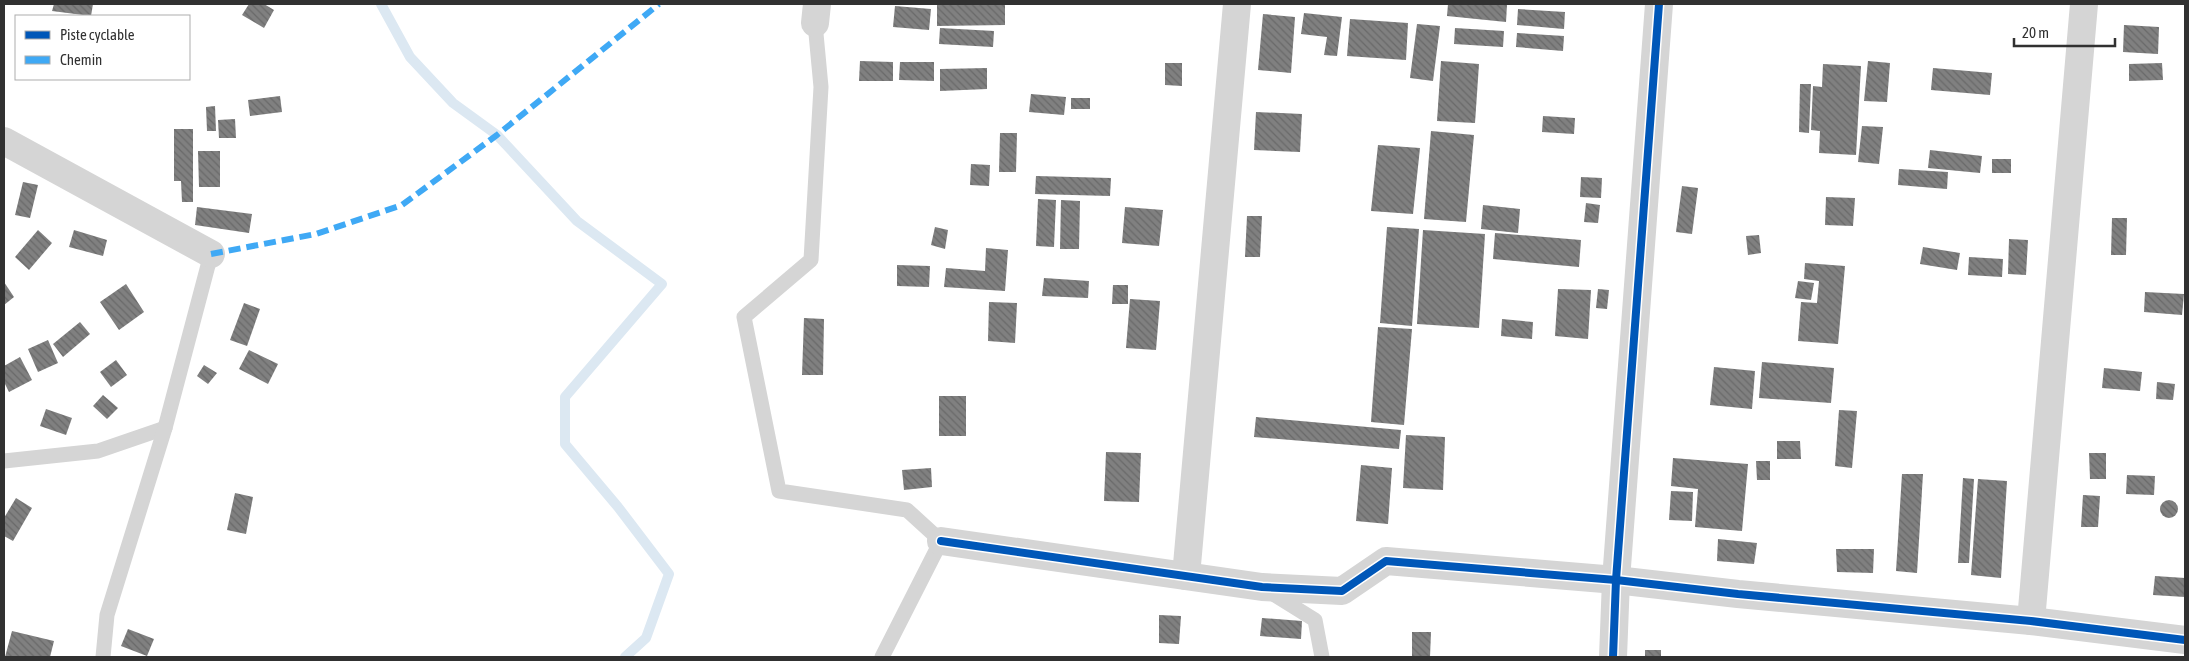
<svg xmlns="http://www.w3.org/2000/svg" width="2189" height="661" font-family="'Asap Condensed',sans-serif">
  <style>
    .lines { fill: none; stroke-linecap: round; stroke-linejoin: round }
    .stream { stroke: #dce8f2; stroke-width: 10 }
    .building { fill: url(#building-back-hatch) }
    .service { stroke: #d5d5d5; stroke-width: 15 }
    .minor { stroke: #d5d5d5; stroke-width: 28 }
    .quiet { stroke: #3fa9f5; stroke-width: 6; stroke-dasharray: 12 6; stroke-linecap: butt }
    .cycleway-casing { stroke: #fff; stroke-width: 11 }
    .cycleway { stroke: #0057b8; stroke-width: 8 }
  </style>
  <defs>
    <pattern id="building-back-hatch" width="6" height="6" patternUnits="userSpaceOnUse" patternTransform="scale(1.25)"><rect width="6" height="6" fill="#808080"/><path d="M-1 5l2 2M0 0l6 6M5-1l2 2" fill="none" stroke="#696969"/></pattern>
  </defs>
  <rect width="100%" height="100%" fill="#fff"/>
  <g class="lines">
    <!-- stream -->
    <polyline class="stream" points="381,4 410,57 453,103 497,135 577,221 662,284 565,397 565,444 618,507 669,574 646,638 625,657"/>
  </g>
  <!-- building -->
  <g class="building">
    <polygon points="54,4 93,4 91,16 52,11"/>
    <polygon points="249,4 264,4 274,10 264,28 242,15"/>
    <polygon points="937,4 1005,4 1005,25 937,26"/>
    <polygon points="1448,4 1507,5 1506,22 1447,16"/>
    <polygon points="895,6 931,9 929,30 893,27"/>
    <polygon points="1518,9 1565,12 1564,29 1517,25"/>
    <polygon points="1304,13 1342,17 1337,56 1324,55 1327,37 1301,34"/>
    <polygon points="1263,14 1295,17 1291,73 1258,70"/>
    <polygon points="1350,19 1408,23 1406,60 1347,56"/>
    <polygon points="1417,24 1440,26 1433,81 1410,78"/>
    <polygon points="2124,25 2159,27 2158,54 2123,52"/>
    <polygon points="940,28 994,31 993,47 939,44"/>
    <polygon points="1455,28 1504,31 1503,47 1454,44"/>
    <polygon points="1517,33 1564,36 1563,51 1516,47"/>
    <polygon points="860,61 893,62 893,81 859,81"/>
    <polygon points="1441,61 1479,64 1475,123 1437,121"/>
    <polygon points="1868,61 1890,63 1887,102 1864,101"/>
    <polygon points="900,62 934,62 934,81 899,80"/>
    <polygon points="1165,63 1182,63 1182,86 1165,85"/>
    <polygon points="2162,63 2163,80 2129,81 2129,64"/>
    <polygon points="1823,64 1861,66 1856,155 1819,153 1820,131 1811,130 1813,86 1822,87"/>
    <polygon points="987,68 987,89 940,91 940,69"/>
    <polygon points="1933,68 1992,73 1990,95 1931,90"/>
    <polygon points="1800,84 1811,84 1809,133 1799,132"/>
    <polygon points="1031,94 1066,97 1064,115 1029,112"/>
    <polygon points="280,96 282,112 250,116 248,100"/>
    <rect x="1071" y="98" width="19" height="11"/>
    <polygon points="215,106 216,131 207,131 206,107"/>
    <polygon points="1256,112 1302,114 1300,152 1254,150"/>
    <polygon points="1543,116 1575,118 1574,134 1542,132"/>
    <polygon points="235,119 236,138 219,138 218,120"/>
    <polygon points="1862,126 1883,127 1879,164 1858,162"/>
    <polygon points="174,129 193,129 193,202 182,202 181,181 174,181"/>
    <polygon points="1431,131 1474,135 1466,222 1424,219"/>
    <polygon points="1000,133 1017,133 1016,172 999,172"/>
    <polygon points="1378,145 1420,148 1413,214 1371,211"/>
    <polygon points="1930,150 1982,156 1980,173 1928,168"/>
    <polygon points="198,151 220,151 220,187 199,187"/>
    <rect x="1992" y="159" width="19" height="14"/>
    <polygon points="971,164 990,165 989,186 970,185"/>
    <polygon points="1899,169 1948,172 1947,189 1898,185"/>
    <polygon points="1036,176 1111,178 1110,196 1035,194"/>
    <polygon points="1581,177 1602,178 1601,198 1580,197"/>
    <polygon points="23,182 38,185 30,218 15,215"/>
    <polygon points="1682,186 1698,188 1692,234 1676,232"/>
    <polygon points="1826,197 1855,198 1853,226 1825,225"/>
    <polygon points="1038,199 1056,200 1054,247 1036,246"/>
    <polygon points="1061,200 1080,201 1079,249 1060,249"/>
    <polygon points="1586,203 1600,205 1598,223 1584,222"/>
    <polygon points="1483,205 1520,209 1518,233 1481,229"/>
    <polygon points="197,207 252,214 249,233 195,225"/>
    <polygon points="1125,207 1163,210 1159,246 1122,243"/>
    <polygon points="1247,216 1262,216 1260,257 1245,257"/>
    <polygon points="2112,218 2127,218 2126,255 2111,255"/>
    <polygon points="935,227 948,230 945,249 931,245"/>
    <polygon points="1387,227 1419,229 1412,326 1380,323"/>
    <polygon points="38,230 52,243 29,270 15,257"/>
    <polygon points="74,230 107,240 103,256 69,247"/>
    <polygon points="1423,230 1485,234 1479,328 1417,324"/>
    <polygon points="1495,233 1581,240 1579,267 1493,259"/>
    <polygon points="1759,235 1761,253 1748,255 1746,236"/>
    <polygon points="2009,239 2028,240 2026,275 2008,274"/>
    <polygon points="1923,247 1960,253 1957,270 1920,264"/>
    <polygon points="986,248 1008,250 1005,291 944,287 946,268 985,271"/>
    <polygon points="1969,257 2003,259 2002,277 1968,275"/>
    <polygon points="1805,263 1845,266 1838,344 1798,341 1801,302 1817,303 1819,281 1804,279"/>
    <polygon points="897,265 930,266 929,287 897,286"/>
    <polygon points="1044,278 1089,281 1088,298 1042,296"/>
    <polygon points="1798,281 1814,283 1811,300 1795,298"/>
    <polygon points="4,282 14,297 4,305"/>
    <polygon points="126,284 144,312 119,330 100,302"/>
    <polygon points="1113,285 1128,285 1128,304 1112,304"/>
    <polygon points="1558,289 1591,290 1588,339 1555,336"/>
    <polygon points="1598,289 1609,290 1607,309 1596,308"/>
    <polygon points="2145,292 2184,294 2182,315 2144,312"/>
    <polygon points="1130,299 1160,301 1156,350 1126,348"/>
    <polygon points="989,302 1017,303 1015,343 988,341"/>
    <polygon points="244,303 260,309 247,346 230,340"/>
    <polygon points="804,318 824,319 823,375 802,375"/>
    <polygon points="1502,319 1533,322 1532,339 1501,336"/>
    <polygon points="80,322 90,334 63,357 53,344"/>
    <polygon points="1378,327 1412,329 1404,425 1371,422"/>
    <polygon points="48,340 58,363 38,372 28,349"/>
    <polygon points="249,350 278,364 268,384 239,369"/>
    <polygon points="20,357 32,380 9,392 4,382 4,366"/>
    <polygon points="116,360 127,375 111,387 100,372"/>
    <polygon points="1762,362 1834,368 1831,403 1759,398"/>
    <polygon points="204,365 217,373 208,384 197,376"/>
    <polygon points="1714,367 1755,371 1752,409 1710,405"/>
    <polygon points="2104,368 2142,372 2140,391 2102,388"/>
    <polygon points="2157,382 2175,384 2173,400 2156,399"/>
    <polygon points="103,395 118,408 107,419 93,406"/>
    <rect x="939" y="396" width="27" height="40"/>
    <polygon points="46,409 72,418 66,435 40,426"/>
    <polygon points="1839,410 1857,411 1852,468 1835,466"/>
    <polygon points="1256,417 1401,430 1399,449 1254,437"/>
    <polygon points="1406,435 1445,437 1443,490 1403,488"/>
    <polygon points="1777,441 1800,441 1801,459 1777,459"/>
    <polygon points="1106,452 1141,453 1139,502 1104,501"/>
    <polygon points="2089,453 2106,453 2106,479 2090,479"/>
    <polygon points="1673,458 1748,464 1742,531 1695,527 1698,489 1671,486"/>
    <polygon points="1756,461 1770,461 1770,480 1757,480"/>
    <polygon points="1361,465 1392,468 1388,524 1356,521"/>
    <polygon points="931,468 932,487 904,490 902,470"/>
    <polygon points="1902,474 1923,474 1917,573 1896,571"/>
    <polygon points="2127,475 2155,476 2154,495 2126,494"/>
    <polygon points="1963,478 1974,479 1969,563 1958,563"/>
    <polygon points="1978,479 2007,481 2001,578 1971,575"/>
    <polygon points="1671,491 1693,492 1692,521 1669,520"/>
    <polygon points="235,493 253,497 246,534 227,530"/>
    <polygon points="2083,495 2100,496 2098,527 2081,527"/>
    <polygon points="16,498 32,508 13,541 4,536 4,518"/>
    <circle cx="2169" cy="509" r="9"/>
    <polygon points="1718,539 1757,543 1754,564 1717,561"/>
    <polygon points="1836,549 1874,549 1873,573 1837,572"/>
    <polygon points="2155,576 2185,578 2185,597 2153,595"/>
    <polygon points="1159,615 1181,616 1179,644 1159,643"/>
    <polygon points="1262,618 1302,621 1301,639 1260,636"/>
    <polygon points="128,629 154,639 147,656 121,646"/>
    <polygon points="12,631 54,641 50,657 5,657"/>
    <polygon points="1412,632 1431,632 1430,657 1412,657"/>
    <rect x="1645" y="650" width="16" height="7"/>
  </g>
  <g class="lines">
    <!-- service -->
    <g class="service">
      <polyline points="815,23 821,87 811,260 744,317 779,491 907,510 941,541 882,657"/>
      <polyline points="4,461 98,451 165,428"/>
      <polyline points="1270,592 1315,620 1322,657"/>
      <polyline points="103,657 107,615 165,428 211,254"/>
    </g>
    <!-- minor -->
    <g class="minor">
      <polyline points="815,23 817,4"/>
      <polyline points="4,141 211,254"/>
      <polyline points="941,541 1262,587 1342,591 1386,561 1616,580 1738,594 2031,621 2185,640"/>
      <polyline points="1186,576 1237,4"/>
      <polyline points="2031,621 2084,4"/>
      <polyline points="1613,657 1616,580 1659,4"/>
    </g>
    <!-- quiet -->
    <polyline class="quiet" points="211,254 316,234 402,205 497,135 659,4"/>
    <!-- cycleway casing -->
    <g class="cycleway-casing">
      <g id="cycleway">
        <polyline points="941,541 1262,587 1342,591 1386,561 1616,580 1738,594 2031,621 2185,640"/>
        <polyline points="1613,657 1616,580 1659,4"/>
      </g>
    </g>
    <!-- cycleway -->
    <use href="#cycleway" class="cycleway"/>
  </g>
  <!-- border -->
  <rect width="2189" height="661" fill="none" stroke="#313131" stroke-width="10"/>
  <!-- legend -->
  <rect x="15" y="15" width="175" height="65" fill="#ffffff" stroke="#adadad"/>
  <rect x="25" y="31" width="25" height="8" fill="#0057b8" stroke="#adadad"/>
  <text x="60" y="40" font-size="15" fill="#313131">Piste cyclable</text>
  <rect x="25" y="56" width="25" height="8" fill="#3fa9f5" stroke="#adadad"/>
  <text x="60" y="65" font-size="15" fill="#313131">Chemin</text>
  <!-- scale -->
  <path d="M2014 38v8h101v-8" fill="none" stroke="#313131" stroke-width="2.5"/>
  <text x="2022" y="38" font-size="15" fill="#313131" stroke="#ffffff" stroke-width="4" paint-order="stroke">20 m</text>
</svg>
